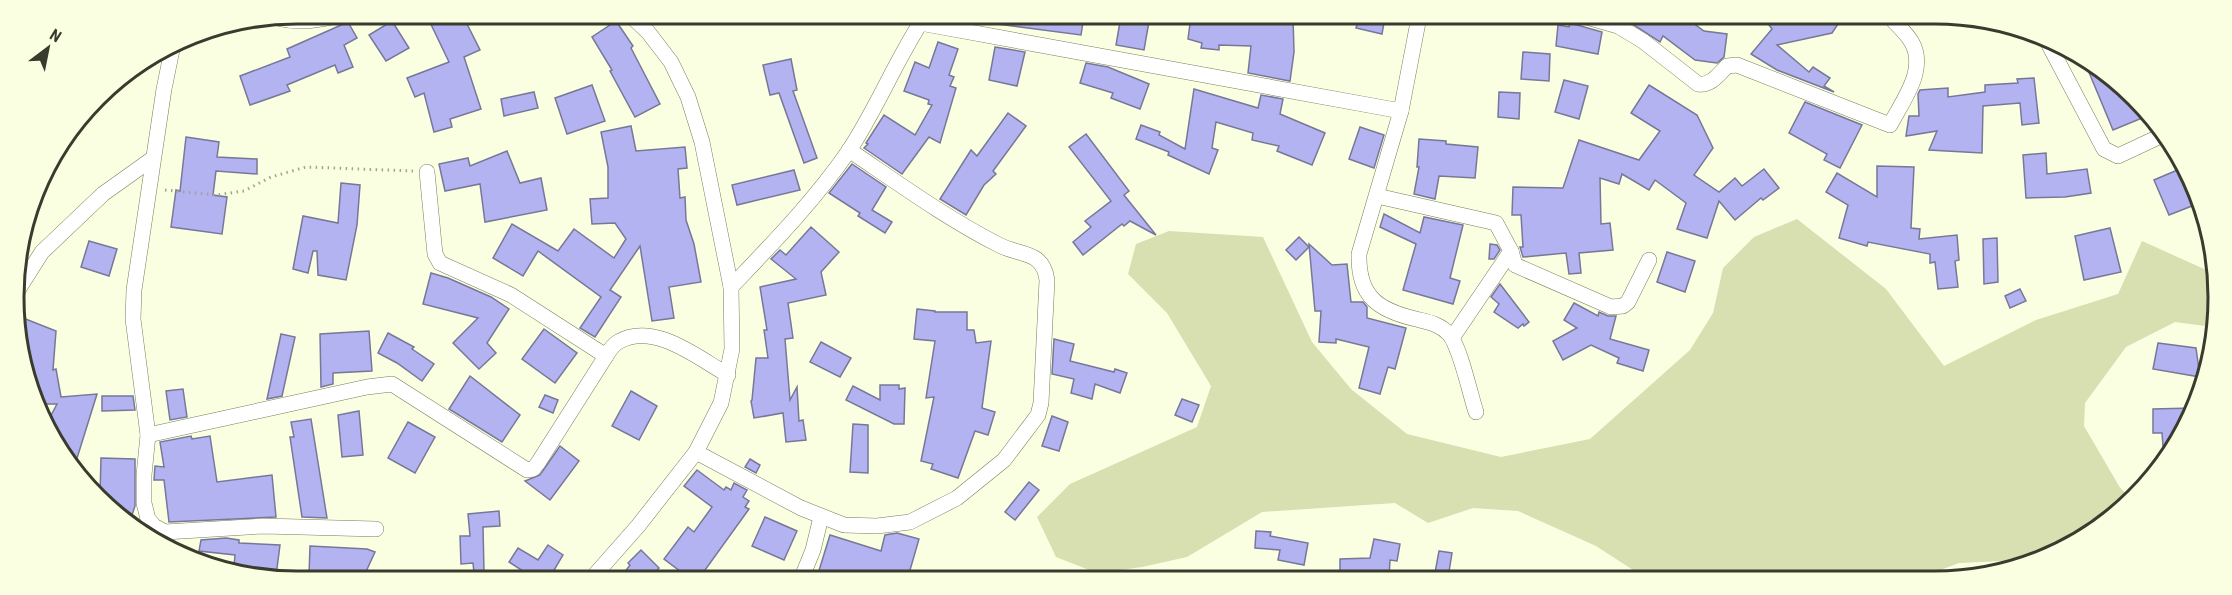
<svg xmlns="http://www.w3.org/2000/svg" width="2232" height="595" font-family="'Roboto Condensed',sans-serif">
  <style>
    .green { fill: #d8dfb0 }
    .building { fill: #b4b3f2; stroke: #777798; stroke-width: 1.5 }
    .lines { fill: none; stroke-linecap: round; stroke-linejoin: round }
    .minor-casing { stroke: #787d5b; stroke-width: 16 }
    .path { stroke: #a1a48e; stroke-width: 3; stroke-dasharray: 1.5 4.5; stroke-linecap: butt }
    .minor { stroke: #fff; stroke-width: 15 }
    .rim { fill: none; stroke: #393b2d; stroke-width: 3 }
  </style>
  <rect width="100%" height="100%" fill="#faffe1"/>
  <!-- green -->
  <polygon class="green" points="1797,219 1886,289 1944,366 2036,320 2118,294 2142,241 2213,273 2213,327 2175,322 2126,347 2085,403 2084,426 2119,486 2131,500 2122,511 2043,560 2016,567 2004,561 1959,563 1916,579 1647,579 1596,546 1518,511 1473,508 1428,523 1395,503 1262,512 1187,557 1142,567 1097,573 1056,557 1037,517 1070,484 1197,427 1211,386 1167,313 1128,274 1136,244 1169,231 1263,237 1312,342 1351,389 1407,434 1501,457 1590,439 1690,350 1713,313 1723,268 1754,237"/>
  <!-- building -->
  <g class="building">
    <polygon points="426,14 462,14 480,50 464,57 481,109 450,119 452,127 434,132 424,93 415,97 407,78 449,62"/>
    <polygon points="999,16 1084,16 1081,35 998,24"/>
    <polygon points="1121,16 1150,16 1144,50 1116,45"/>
    <polygon points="1191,16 1223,16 1222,22 1263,23 1263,17 1293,17 1294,52 1290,81 1248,73 1251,46 1219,45 1219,50 1201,48 1202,43 1188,39"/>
    <polygon points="1359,17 1385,17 1382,34 1356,28"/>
    <polygon points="1623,18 1686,18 1704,31 1727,34 1724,57 1717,63 1695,60 1663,36 1660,42"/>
    <polygon points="1764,18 1842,18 1832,33 1777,45 1809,72 1813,67 1830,78 1824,86 1834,92 1777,70 1751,54 1772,29"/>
    <polygon points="392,21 409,48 386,61 369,35"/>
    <polygon points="616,21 633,46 631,48 660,104 635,117 610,71 612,70 592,37"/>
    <polygon points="348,22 357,38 344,45 353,67 338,73 335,65 287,85 290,91 250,105 240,76 290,57 287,49"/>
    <polygon points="1570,23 1602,32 1598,54 1556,46 1558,25 1569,27"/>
    <polygon points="938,42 958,49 949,75 954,77 950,86 956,88 940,143 929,137 902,174 864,148 868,144 866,143 884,115 915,135 932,105 928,104 929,100 904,91 915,62 929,68"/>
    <polygon points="995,47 1025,52 1017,86 989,80"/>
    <polygon points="1523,52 1550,54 1549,81 1521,79"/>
    <polygon points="2083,58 2092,61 2147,116 2113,130"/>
    <polygon points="791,59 797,90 793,91 817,158 804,163 779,93 770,95 763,65"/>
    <polygon points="1086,63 1108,67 1149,84 1140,109 1111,98 1113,93 1080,83"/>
    <polygon points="2034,78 2039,123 2022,125 2020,103 1983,106 1982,153 1929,150 1937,131 1906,136 1909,116 1919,116 1918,94 1920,90 1948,88 1948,97 1985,92 1985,85 2018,83 2017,79"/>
    <polygon points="1564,80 1588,86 1579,119 1555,112"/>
    <polygon points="592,85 605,121 567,134 555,98"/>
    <polygon points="1649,85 1697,115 1713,148 1694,175 1719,192 1735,178 1742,186 1764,169 1779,188 1763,200 1761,198 1735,220 1719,201 1707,238 1677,229 1686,203 1655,180 1649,190 1622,174 1619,184 1600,178 1601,224 1610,223 1613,250 1579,253 1581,273 1569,274 1566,253 1523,257 1520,247 1523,247 1521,215 1512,215 1513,187 1563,188 1579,140 1639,160 1660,131 1631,113"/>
    <polygon points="1194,89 1258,108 1261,95 1283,99 1280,114 1325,133 1312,165 1277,151 1279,146 1252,140 1253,133 1216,122 1212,148 1218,150 1209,174 1168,155 1169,152 1136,139 1141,125 1160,132 1159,135 1185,149"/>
    <polygon points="534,92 538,108 504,116 501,99"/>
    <polygon points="1499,92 1520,93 1519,119 1498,117"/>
    <polygon points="1805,102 1862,125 1840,168 1824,160 1827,154 1789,133"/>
    <polygon points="1008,113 1026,126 993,171 996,174 984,185 966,215 940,199 971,150 977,156"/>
    <polygon points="631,126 636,151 685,147 687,168 678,169 680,198 685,197 686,220 694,244 701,282 669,287 674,318 652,321 640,246 610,290 621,297 595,337 580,328 601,297 538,251 523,276 493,258 512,224 558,251 574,229 614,258 626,239 615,223 592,224 590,199 608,198 608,167 601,132"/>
    <polygon points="1360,127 1384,135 1374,168 1349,159"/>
    <polygon points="1086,134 1129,191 1124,195 1156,235 1130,221 1124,226 1122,224 1083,255 1073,242 1091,227 1085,221 1111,201 1069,147"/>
    <polygon points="186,137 219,142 217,157 257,159 257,174 216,171 213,195 227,197 222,234 171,227 176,190 180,191"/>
    <polygon points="1419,139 1446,141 1446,144 1478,147 1475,178 1439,176 1435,199 1414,194 1419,167 1417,167"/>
    <polygon points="507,151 520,183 541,178 547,210 485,222 480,184 445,191 439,164 468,158 470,166"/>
    <polygon points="2046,153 2047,174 2087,169 2091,193 2065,197 2026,198 2023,155"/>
    <polygon points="852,164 886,187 872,210 892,222 885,233 858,216 860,213 829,193"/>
    <polygon points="1877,166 1914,167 1911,228 1920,229 1919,239 1957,235 1959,260 1955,261 1958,287 1938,289 1935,262 1930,263 1930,254 1868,242 1867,246 1839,238 1848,205 1826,192 1837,173 1877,197"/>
    <polygon points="2182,168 2197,204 2169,215 2154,180"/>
    <polygon points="794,170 800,190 737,205 732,185"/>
    <polygon points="341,183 360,185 357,225 346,280 318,275 317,251 313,251 308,273 293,269 303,216 338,223"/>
    <polygon points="1384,214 1420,233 1424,217 1463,225 1450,278 1460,281 1453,304 1403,290 1416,244 1380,227"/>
    <polygon points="811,227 839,252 821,272 826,295 788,303 793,338 785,339 790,400 797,387 799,421 803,420 806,440 786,442 783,413 754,418 751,401 752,400 756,358 768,358 764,330 767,330 760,287 796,279 771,259 780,250 786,255"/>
    <polygon points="2110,228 2121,272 2084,280 2075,236"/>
    <polygon points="1299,237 1309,247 1296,260 1286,250"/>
    <polygon points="1997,238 1998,282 1984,284 1983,239"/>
    <polygon points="89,241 117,249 109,276 81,267"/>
    <polygon points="1309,244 1332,265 1347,264 1351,302 1363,302 1367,307 1367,318 1406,328 1395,369 1388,367 1380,394 1359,388 1369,347 1336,339 1336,343 1319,342 1321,311 1315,311"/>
    <polygon points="1490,244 1497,245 1500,250 1494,259 1489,259"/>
    <polygon points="1667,252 1695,261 1685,292 1657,282"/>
    <polygon points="431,273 448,278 491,297 509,309 487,343 496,353 479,369 453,343 478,318 423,304"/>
    <polygon points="1500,284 1529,322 1524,326 1523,324 1518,328 1494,312 1499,304 1491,297"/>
    <polygon points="2020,289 2026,301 2010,308 2005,296"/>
    <polygon points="1574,303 1598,316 1599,312 1608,316 1616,316 1610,339 1649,350 1643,371 1617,363 1619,358 1591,345 1563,360 1553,341 1577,328 1564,320"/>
    <polygon points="917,309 935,311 935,312 967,312 967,330 974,330 976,343 991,341 982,408 995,412 988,435 975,431 958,478 931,469 933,464 921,461 934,397 926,398 935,341 914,339"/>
    <polygon points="18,316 56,331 53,370 56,369 61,397 97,394 73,471 48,421 57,404 39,404 23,371"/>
    <polygon points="544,329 577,353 555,383 522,359"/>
    <polygon points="369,331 372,371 333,373 333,384 321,387 320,334"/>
    <polygon points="388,333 414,347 412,349 434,364 422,381 397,363 378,353"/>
    <polygon points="281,334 295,337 282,396 267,399"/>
    <polygon points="1054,339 1074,344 1070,361 1114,372 1115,369 1127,373 1120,393 1095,384 1092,399 1071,393 1074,379 1052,374"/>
    <polygon points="821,342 851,358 840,377 810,362"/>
    <polygon points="2158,343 2196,348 2200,377 2153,369"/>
    <polygon points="470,376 520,415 502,442 449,409"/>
    <polygon points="880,385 899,385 899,389 905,388 904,424 894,424 846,400 853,386 880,400"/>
    <polygon points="183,389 187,417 170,420 166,391"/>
    <polygon points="631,391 657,406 639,440 612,426"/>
    <polygon points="545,395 558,400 553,413 539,407"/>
    <polygon points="102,396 133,396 135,410 102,411"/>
    <polygon points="1182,399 1199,405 1192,422 1175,415"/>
    <polygon points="2192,408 2181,439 2164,459 2162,433 2153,433 2153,409"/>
    <polygon points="359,411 363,455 342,457 338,415"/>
    <polygon points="1052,416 1068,422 1059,451 1042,446"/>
    <polygon points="311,419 327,518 302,517 290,437 294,437 291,422"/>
    <polygon points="408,422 435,437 415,473 388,458"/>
    <polygon points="853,424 868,425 868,473 850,472"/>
    <polygon points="191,436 192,439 210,436 217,482 272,475 276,517 169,522 164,480 154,480 155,466 164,467 160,442"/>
    <polygon points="560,446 579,461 550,500 525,481 540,475"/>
    <polygon points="101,458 135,459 135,506 130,521 100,495"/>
    <polygon points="750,459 760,465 756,473 745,467"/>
    <polygon points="697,470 724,490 726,487 731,490 734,483 747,490 743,497 749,501 745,507 749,509 700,577 688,577 664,559 688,527 694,532 712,507 684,486"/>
    <polygon points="1029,482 1039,490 1015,520 1005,512"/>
    <polygon points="499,511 500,526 483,527 484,572 474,573 473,563 461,564 460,536 470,536 468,514"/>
    <polygon points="765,517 797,531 784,560 752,546"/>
    <polygon points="1256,531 1271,532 1270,536 1308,543 1304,565 1278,560 1280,550 1255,548"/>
    <polygon points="897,533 919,539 908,577 817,577 830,535 881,551 885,535"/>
    <polygon points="226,538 239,540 239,543 280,545 276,576 247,576 249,568 234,566 235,555 199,551 201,540"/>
    <polygon points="1374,539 1400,544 1397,561 1390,560 1389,578 1369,578 1370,572 1340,572 1340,559 1370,558"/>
    <polygon points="548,545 563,555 550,577 532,577 509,562 518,548 538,560"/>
    <polygon points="310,546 367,549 375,552 364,576 309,575"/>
    <polygon points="641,550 659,568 651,577 621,577 630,565 628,563"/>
    <polygon points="1439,551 1452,553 1448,578 1434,578"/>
  </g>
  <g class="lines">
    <!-- minor casing -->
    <g class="minor-casing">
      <g id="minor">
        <path d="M1419,17L1401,111L1359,254C1358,296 1377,310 1416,319C1428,322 1440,324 1449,334C1460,346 1470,394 1476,412"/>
        <path d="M277,18C300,24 321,20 343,14"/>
        <path d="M1590,18L1618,26L1643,41L1698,84C1711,86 1719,74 1727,66L1737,65L1890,125C1903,100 1928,69 1911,41C1906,33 1898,26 1892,19"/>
        <polyline points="920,23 1401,111"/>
        <polyline points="2048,43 2104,149 2118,156 2165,134"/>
        <polyline points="173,45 164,89 134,290 133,319 148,435 144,475 144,503 148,519 154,526 165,532 263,526 376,529"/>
        <polyline points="427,172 434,244 435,254 440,263 511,295 606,356"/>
        <polyline points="1377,196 1496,223 1511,251 1515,265 1611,307 1623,306 1628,302 1649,260"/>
        <path d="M731,287C772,244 814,201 848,152C877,109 896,59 925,16"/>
        <polyline points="16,293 42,252 103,194 152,159"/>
        <polyline points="1452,338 1511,251"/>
        <path d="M148,435L367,387L392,384L527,470L533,469L538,463L606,356C609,351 613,345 618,342C654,321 698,358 728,375"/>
        <path d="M696,452L801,508L844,525L877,526L910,522L957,498L1004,460L1038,415L1041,403L1047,280C1043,250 1020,256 999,245C946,218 898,183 849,150"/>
        <polyline points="593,577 638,526 696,452 721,403 732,349 731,287 702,142 688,97 671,62 648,32 630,15"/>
        <polyline points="802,577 813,550 821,517"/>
      </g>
    </g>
    <!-- path -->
    <polyline class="path" points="165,190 216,195 244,191 271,177 306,167 413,171"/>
    <!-- minor -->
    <use href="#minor" class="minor"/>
  </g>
  <!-- crop -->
  <path d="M0 0H2232V595H0ZM297 24H1935A273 273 0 0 1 2208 297V298A273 273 0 0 1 1935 571H297A273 273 0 0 1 24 298V297A273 273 0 0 1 297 24Z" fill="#faffe1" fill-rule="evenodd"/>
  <path class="rim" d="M297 24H1935A273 273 0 0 1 2208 297V298A273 273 0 0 1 1935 571H297A273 273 0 0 1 24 298V297A273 273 0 0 1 297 24Z"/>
  <!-- north arrow -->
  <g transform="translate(48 48) rotate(32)" stroke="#faffe1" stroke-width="4.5" paint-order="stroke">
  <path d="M0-4.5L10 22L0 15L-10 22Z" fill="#393b2d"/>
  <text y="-9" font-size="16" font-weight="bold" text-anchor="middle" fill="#393b2d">N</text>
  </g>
</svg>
